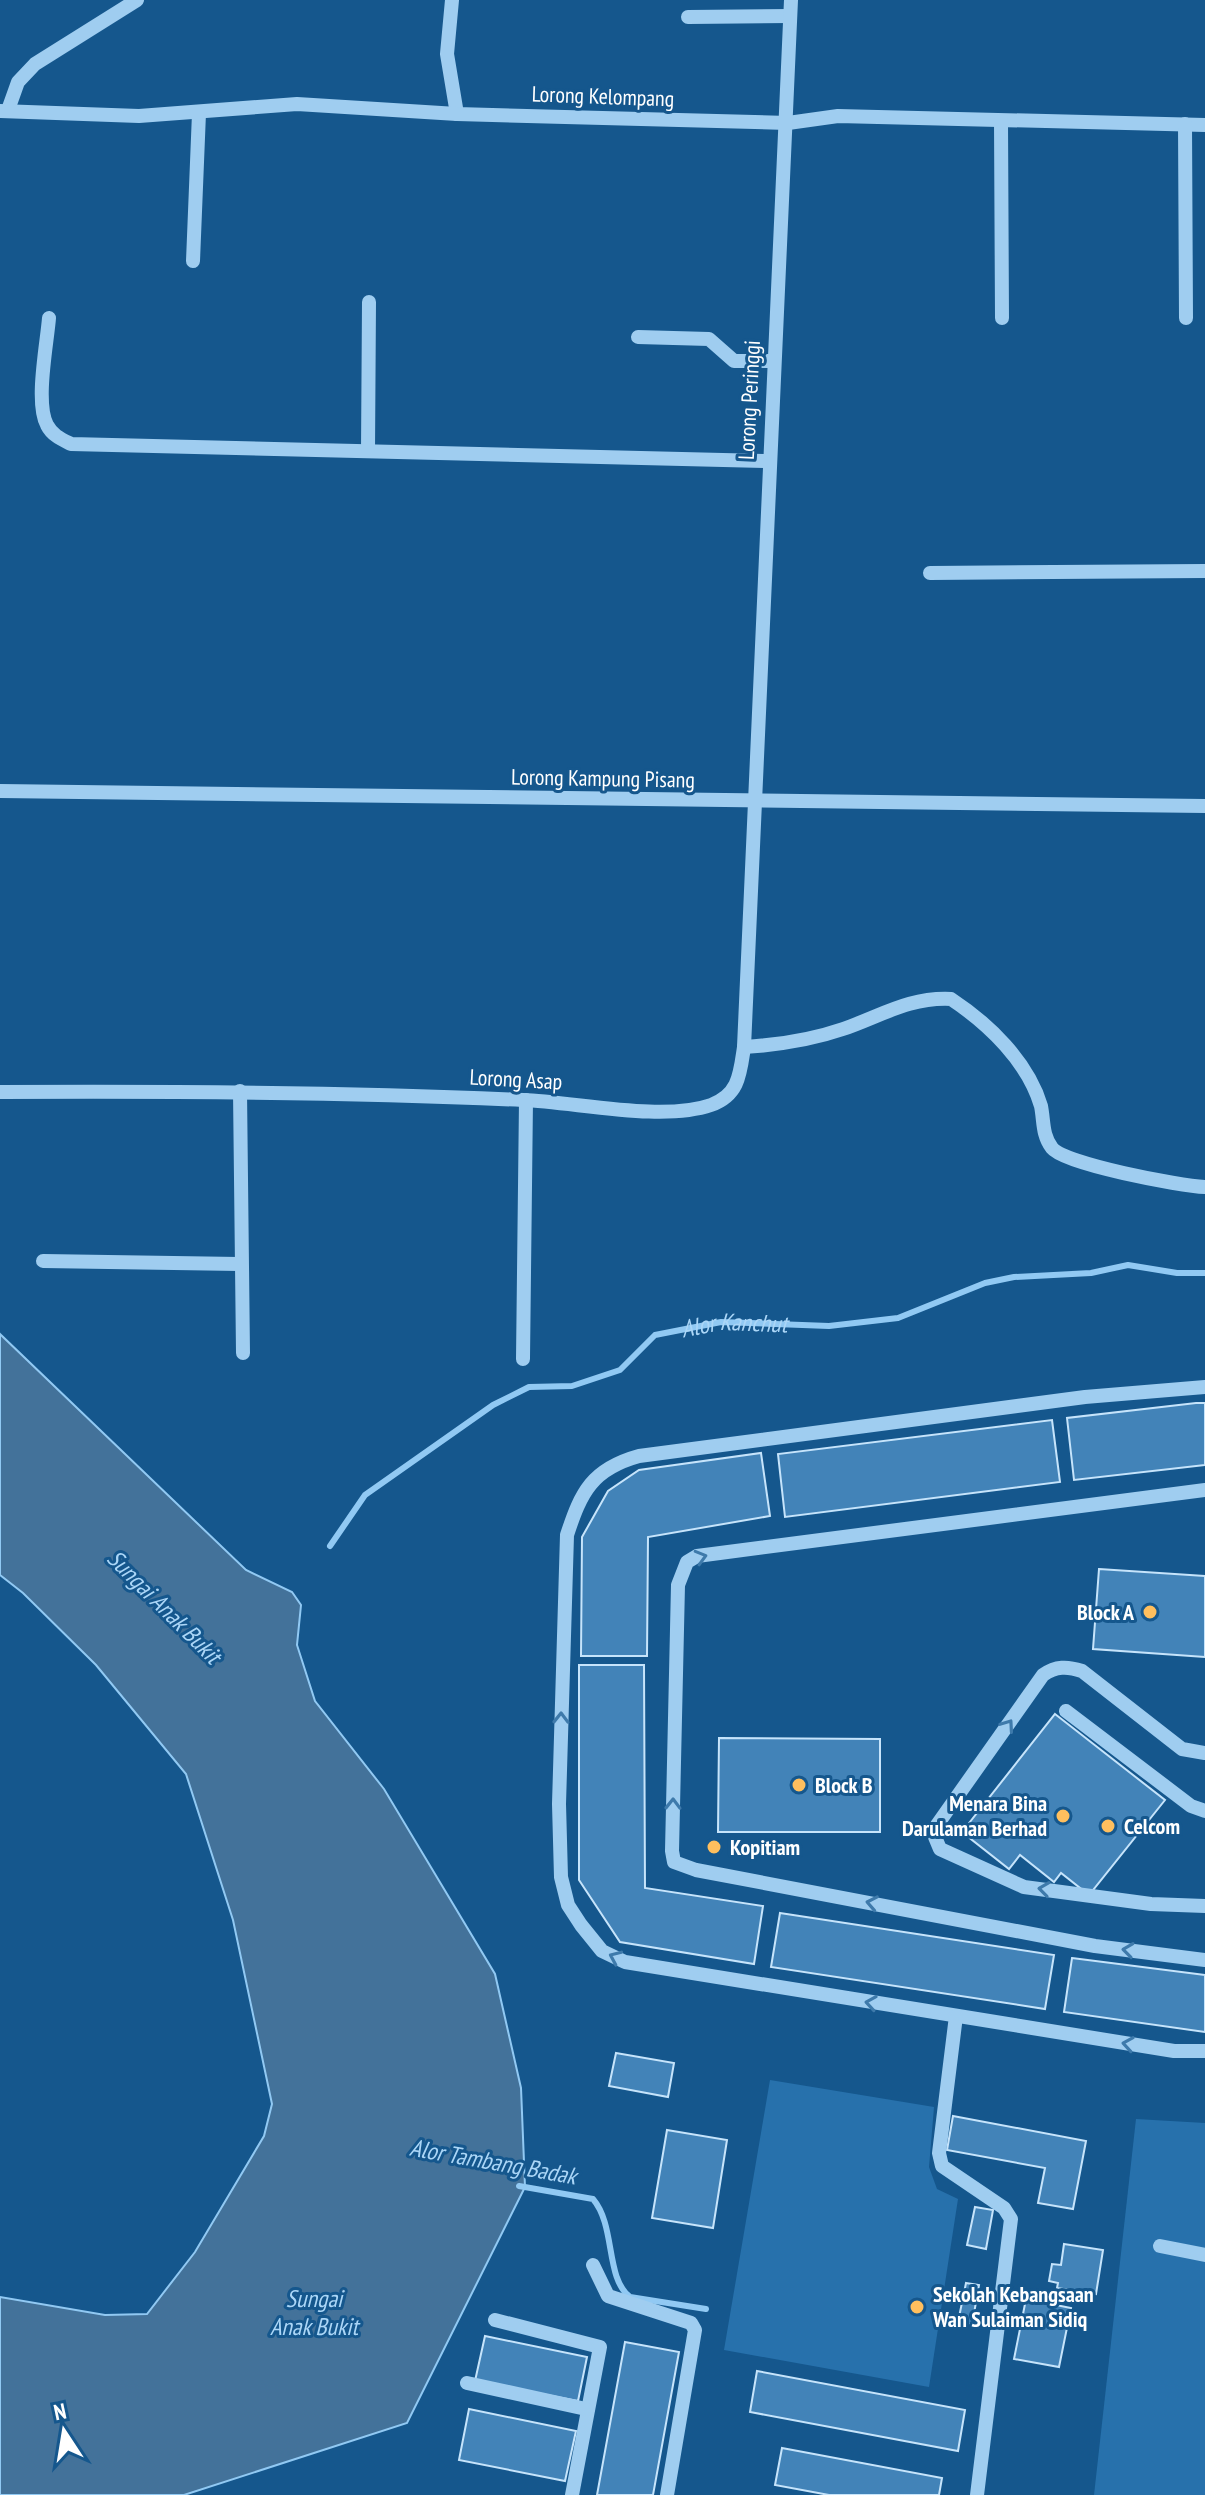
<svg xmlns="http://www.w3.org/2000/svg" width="1205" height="2495" font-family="'PT Sans Narrow',sans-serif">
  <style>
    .green { fill: #2771ac }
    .water { fill: #43729a; stroke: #91c9f3; stroke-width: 2 }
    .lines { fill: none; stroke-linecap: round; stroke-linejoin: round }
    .stream { stroke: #91c9f3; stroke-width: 6 }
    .building { fill: #4283b8; stroke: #c6e4fb; stroke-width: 2 }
    .minor { stroke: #9fcdf0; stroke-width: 14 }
    .oneway { stroke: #3e7aab }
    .poi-dot { fill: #ffbf5e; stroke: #15578d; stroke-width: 3 }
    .labels { text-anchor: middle; stroke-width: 6; stroke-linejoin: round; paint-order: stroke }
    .street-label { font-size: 22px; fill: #fff; stroke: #15578d }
    .poi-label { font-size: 22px; font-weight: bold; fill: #fff; stroke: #15578d; text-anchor: start }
    .water-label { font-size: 24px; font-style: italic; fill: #abd6f7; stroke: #15578d }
  </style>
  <rect width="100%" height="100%" fill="#15578d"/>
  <!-- green -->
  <g class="green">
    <polygon points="770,2080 934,2107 929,2167 937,2189 958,2199 929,2387 724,2350"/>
    <polygon points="1136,2119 1205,2123 1205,2495 1094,2495"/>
  </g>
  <!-- water -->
  <polygon class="water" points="0,1334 246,1570 292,1592 301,1605 297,1645 315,1701 384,1789 495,1974 521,2088 525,2187 407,2423 184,2495 0,2495 0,2297 105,2315 147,2314 195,2252 264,2136 272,2104 233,1920 186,1774 96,1665 23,1593 0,1575"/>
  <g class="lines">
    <!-- stream -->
    <g class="stream">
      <path id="s1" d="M330,1546L365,1495L493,1405L529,1387L572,1386L620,1370L655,1335L721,1322L829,1326L898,1318L985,1283L1014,1277L1091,1273L1128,1265L1177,1273H1205"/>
      <path d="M519,2186L593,2199C616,2226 605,2278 630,2297L706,2309"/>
    </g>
  </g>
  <!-- building -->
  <g class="building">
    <polygon points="1196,1403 1205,1403 1205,1465 1074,1480 1067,1418"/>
    <polygon points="1052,1420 1060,1482 785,1517 778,1454"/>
    <polygon points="761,1453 770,1516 648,1537 647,1656 581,1656 582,1537 608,1491 639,1470"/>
    <polygon points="1099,1569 1205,1576 1205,1657 1093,1649"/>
    <polygon points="579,1665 644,1665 645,1888 763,1906 754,1964 620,1942 579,1880"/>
    <polygon points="1055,1714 1165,1800 1089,1895 1061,1873 1054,1882 1020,1855 1009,1869 962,1832"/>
    <polygon points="719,1738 880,1739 880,1832 718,1832"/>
    <polygon points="780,1913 1054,1955 1045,2009 771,1967"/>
    <polygon points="1072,1958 1205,1975 1205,2032 1064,2012"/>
    <polygon points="616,2053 674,2063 668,2097 609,2086"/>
    <polygon points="953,2116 1086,2141 1073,2209 1038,2203 1045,2168 947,2150"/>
    <polygon points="667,2130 727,2140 713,2228 652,2218"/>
    <polygon points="975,2207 993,2210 986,2249 967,2245"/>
    <polygon points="1064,2244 1103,2250 1096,2294 1057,2288 1058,2283 1049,2281 1052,2264 1061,2265"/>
    <polygon points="966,2283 979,2285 972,2325 958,2322"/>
    <polygon points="1026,2299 1071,2308 1059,2367 1014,2359"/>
    <polygon points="485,2336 587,2357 578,2401 475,2381"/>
    <polygon points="625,2342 679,2352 653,2495 597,2495"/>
    <polygon points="757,2371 965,2410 958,2451 750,2412"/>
    <polygon points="469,2409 576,2431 565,2481 459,2460"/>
    <polygon points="782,2448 942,2478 939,2495 829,2495 775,2485"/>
  </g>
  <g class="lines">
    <!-- minor -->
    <g class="minor">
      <polyline points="452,0 447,54 457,114"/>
      <polyline points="688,17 790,16"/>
      <polyline points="8,110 18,82 35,64 137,0"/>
      <polyline points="0,111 139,116 297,104 457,114 788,123 838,116 1205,125"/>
      <polyline points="1001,121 1002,318"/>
      <polyline points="1185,124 1186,318"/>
      <polyline points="193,261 199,113"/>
      <path d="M49,318C47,344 35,403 47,425C52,435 61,439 71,444L767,461"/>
      <polyline points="638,337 709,339 734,361 772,361"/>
      <polyline points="368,450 369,302"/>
      <polyline points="930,573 1205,571"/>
      <polyline points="0,791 1205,806"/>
      <path d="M744,1047C777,1045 811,1040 843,1029C881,1016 909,997 951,999C989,1024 1028,1062 1041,1106C1044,1121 1042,1135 1052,1148C1064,1164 1180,1186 1205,1187"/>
      <polyline points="240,1091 243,1353"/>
      <path d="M0,1092C174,1091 349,1092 523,1100C576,1102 662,1122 711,1105C739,1095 740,1074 744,1047L791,0"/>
      <polyline points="43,1261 239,1264"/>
      <polyline points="523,1359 526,1100"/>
      <path d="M1205,1387L1085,1397L639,1456C592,1469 581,1492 567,1535L559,1804L561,1877L568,1905L581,1925L602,1951L625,1962L1174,2051H1205"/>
      <polyline points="1205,1490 697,1556 687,1562 678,1585 672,1851 674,1862 696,1870 1095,1946 1205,1960"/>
      <polyline points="1066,1711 1191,1806 1205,1811"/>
      <path d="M1205,1753L1182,1749L1082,1671C1067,1666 1056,1666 1043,1675L937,1825L935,1837L940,1849L1024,1887L1151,1904L1205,1906"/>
      <polyline points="956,2016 939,2153 942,2166 1004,2208 1011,2219 977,2495"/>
      <polyline points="1160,2246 1205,2255"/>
      <polyline points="593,2265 608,2296 691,2323 695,2330 667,2495"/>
      <polyline points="495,2320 600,2347 572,2495"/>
      <polyline points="467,2383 586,2409"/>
    </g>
  </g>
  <!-- one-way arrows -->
  <defs><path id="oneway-chevron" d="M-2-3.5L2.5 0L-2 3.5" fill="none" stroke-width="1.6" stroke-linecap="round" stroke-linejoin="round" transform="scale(2)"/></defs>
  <g class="oneway">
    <use href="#oneway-chevron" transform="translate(701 1557) rotate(-16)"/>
    <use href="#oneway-chevron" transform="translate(561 1718) rotate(-89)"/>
    <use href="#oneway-chevron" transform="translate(1008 1725) rotate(-55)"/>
    <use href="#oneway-chevron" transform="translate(673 1804) rotate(-89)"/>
    <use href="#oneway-chevron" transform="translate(1044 1889) rotate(-172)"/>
    <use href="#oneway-chevron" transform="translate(872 1903) rotate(-169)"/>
    <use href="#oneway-chevron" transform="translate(1128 1950) rotate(-172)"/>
    <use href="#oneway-chevron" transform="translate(615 1957) rotate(-156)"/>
    <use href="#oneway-chevron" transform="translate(871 2003) rotate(-171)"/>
    <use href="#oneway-chevron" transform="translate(1128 2044) rotate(-171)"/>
  </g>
  <!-- markers -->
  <g class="poi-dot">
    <circle cx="1150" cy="1612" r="8"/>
    <circle cx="799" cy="1785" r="8"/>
    <circle cx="1063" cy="1816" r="8"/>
    <circle cx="1108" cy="1826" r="8"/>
    <circle cx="714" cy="1847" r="8"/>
    <circle cx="917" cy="2307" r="8"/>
  </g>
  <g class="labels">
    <!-- street labels -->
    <g class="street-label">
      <text transform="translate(603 96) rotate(2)" y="8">Lorong Kelompang</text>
      <text transform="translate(749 400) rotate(-87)" y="8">Lorong Peringgi</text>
      <text transform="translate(603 778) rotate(1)" y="8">Lorong Kampung Pisang</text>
      <text transform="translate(516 1079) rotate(3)" y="8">Lorong Asap</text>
    </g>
    <!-- poi labels -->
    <g class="poi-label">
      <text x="1134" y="1620" text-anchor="end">Block A</text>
      <text x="815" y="1793">Block B</text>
      <text x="1047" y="1811" text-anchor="end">Menara Bina<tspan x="1047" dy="25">Darulaman Berhad</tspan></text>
      <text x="1124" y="1834">Celcom</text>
      <text x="730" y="1855">Kopitiam</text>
      <text x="933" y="2302">Sekolah Kebangsaan<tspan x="933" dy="25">Wan Sulaiman Sidiq</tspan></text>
    </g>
    <!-- water labels -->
    <g class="water-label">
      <text dy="8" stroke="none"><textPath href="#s1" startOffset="482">Alor Kanchut</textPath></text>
      <text transform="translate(164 1607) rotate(45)" y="8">Sungai Anak Bukit</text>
      <text transform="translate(493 2162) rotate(10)" y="8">Alor Tambang Badak</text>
      <text x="314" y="2307">Sungai<tspan x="314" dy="28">Anak Bukit</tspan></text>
    </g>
  </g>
  <!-- north arrow -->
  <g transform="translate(64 2431) rotate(348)" stroke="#15578d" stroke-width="6" paint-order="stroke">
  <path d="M0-6L14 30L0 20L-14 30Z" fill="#ffffff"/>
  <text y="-12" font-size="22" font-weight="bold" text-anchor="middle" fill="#ffffff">N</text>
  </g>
</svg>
